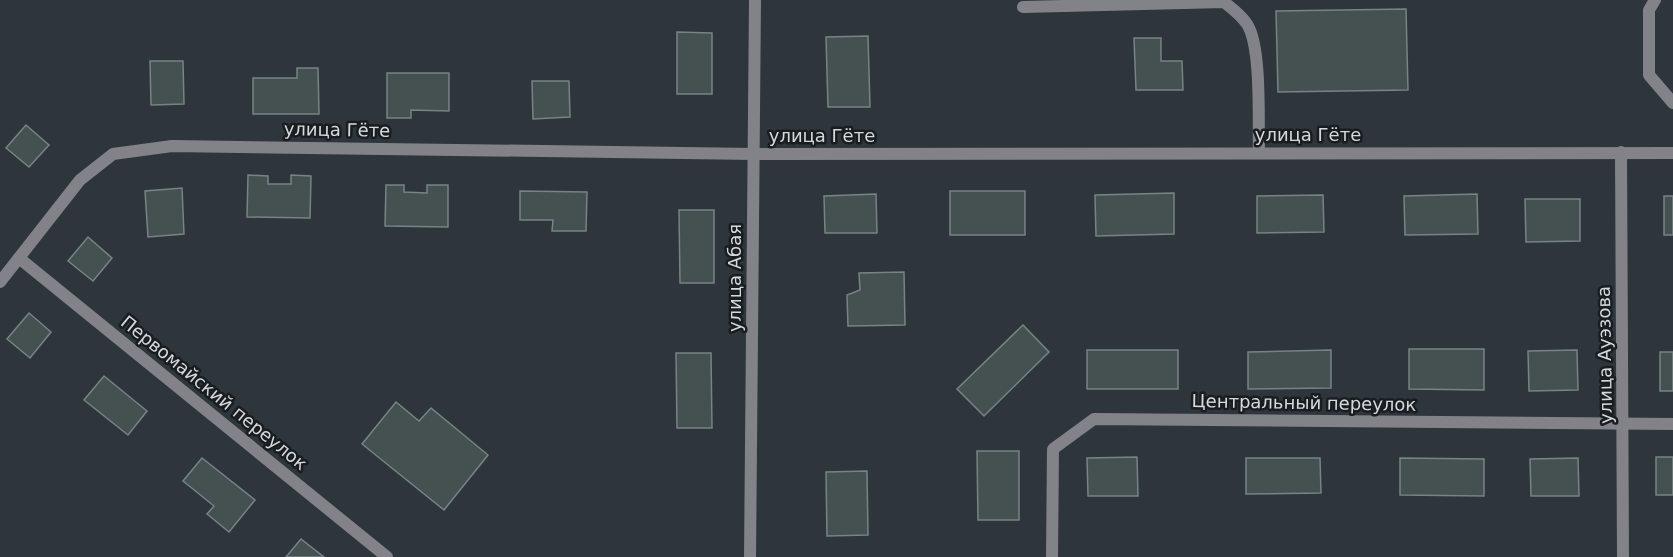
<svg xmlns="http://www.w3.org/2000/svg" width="1673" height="557" font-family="'DejaVu Sans',sans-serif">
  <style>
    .building { fill: #455051; stroke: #778385; stroke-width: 1.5 }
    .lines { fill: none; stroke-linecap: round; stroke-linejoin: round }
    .service { stroke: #828388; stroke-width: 12 }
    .minor { stroke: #828388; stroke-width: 12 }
    .labels { text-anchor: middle; stroke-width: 5; stroke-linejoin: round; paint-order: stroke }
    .street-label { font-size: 18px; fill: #d4d9dd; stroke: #1a1d20 }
  </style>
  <rect width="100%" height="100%" fill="#2e363c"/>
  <!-- building -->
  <g class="building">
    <polygon points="1406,9 1408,90 1278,92 1276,11"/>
    <polygon points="677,32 712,33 712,94 677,94"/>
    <polygon points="868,36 870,107 828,107 826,37"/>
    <polygon points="1134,38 1161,38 1161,61 1182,61 1183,90 1136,90"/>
    <polygon points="150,61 183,61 184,104 151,105"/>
    <polygon points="297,68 318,68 319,114 253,114 253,78 297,78"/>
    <polygon points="387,73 449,73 449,111 411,110 411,118 387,118"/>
    <polygon points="532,81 569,81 570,117 533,119"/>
    <polygon points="26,125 49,145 29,167 6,148"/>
    <polygon points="248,175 268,176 268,184 291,184 291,175 311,176 310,218 247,217"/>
    <polygon points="386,185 404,185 404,192 427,193 427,185 448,185 448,227 385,226"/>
    <polygon points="182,188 184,234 148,237 145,191"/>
    <polygon points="520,191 587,192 586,231 552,231 553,220 520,220"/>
    <rect x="950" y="191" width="75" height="44"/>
    <polygon points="1174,193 1174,234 1096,236 1095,195"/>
    <polygon points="876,194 877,233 825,233 824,196"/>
    <polygon points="1477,194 1478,234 1405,235 1404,196"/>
    <polygon points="1323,195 1324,232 1257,233 1257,196"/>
    <rect x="1664" y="196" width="9" height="39"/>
    <polygon points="1525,199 1580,199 1580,241 1526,242"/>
    <polygon points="679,210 714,210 714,283 680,283"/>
    <polygon points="88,237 112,258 93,281 68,261"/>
    <polygon points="904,272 905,325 848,326 847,295 860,290 859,273"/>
    <polygon points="29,313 51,332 30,358 7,339"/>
    <polygon points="1023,325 1049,352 984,416 957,389"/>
    <polygon points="1409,349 1484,349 1484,390 1409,389"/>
    <rect x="1087" y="350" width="91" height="39"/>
    <polygon points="1331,350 1331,388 1248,389 1248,352"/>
    <polygon points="1577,350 1578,390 1529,391 1528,351"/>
    <rect x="1660" y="352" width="13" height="39"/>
    <polygon points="676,353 711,353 712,428 677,428"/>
    <polygon points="104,376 147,411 128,435 84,400"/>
    <polygon points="396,402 419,421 431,408 488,455 444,510 362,444"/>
    <polygon points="977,451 1019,451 1019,520 978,520"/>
    <polygon points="1137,457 1138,496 1088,496 1087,458"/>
    <rect x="1656" y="457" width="17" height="38"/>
    <polygon points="202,458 255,500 229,532 207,514 214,506 183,481"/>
    <polygon points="1246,458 1320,458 1321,493 1246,494"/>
    <polygon points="1400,458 1484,459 1484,496 1400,495"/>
    <polygon points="1578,458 1579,496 1531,496 1530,459"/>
    <polygon points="867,471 868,535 827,536 826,472"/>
    <polygon points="301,539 324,557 286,557"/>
  </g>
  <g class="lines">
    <!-- service -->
    <g class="service">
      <polyline points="1655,0 1649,10 1649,75 1673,103"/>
      <path d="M1023,7L1224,2C1233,9 1241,15 1247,24C1262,47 1258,123 1259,153"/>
    </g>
    <!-- minor -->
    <g class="minor">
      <polyline points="1621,152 1623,557"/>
      <polyline points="19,258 387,557"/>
      <polyline points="0,282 80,180 113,154 172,146 754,154 1673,153"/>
      <polyline points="750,557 755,0"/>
      <polyline points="1052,557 1053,449 1094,419 1673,424"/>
    </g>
  </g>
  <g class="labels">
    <!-- street labels -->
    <g class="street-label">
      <text transform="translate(337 130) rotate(1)" y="6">улица Гёте</text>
      <text x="1308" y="141">улица Гёте</text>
      <text x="822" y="142">улица Гёте</text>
      <text transform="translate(735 278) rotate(-90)" y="6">улица Абая</text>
      <text transform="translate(1605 355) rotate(-91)" y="6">улица Ауэзова</text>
      <text transform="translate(214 393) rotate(39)" y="6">Первомайский переулок</text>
      <text transform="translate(1304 403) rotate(1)" y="6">Центральный переулок</text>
    </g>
  </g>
</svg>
